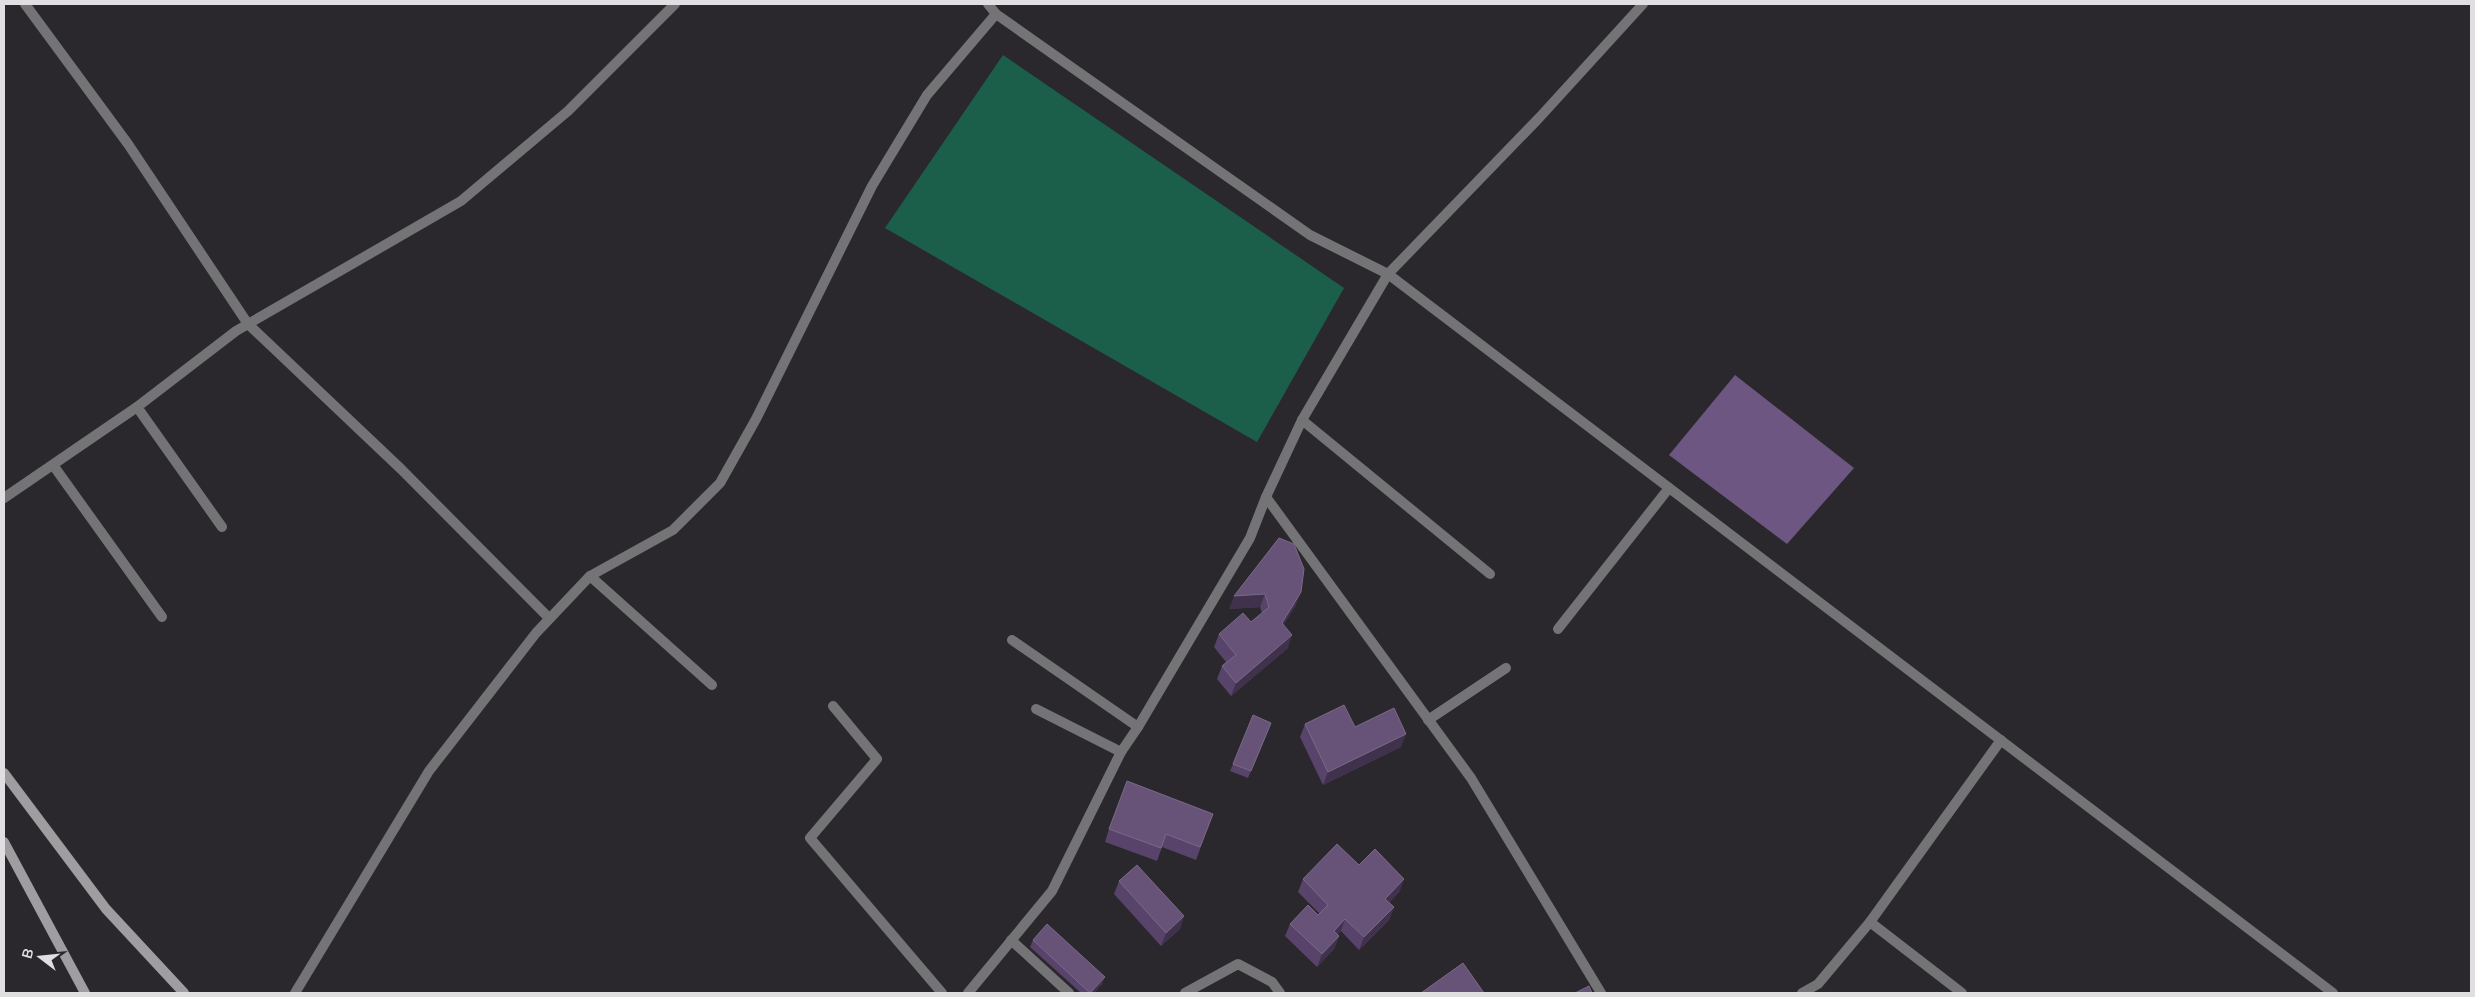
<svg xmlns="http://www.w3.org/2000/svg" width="2475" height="997" font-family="Mulish,sans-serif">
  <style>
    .forest { fill: #6e5683 }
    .water { fill: #1b5f4b }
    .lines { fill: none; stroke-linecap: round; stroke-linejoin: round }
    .lane { stroke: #747375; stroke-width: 10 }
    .street { stroke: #747375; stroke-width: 10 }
    .secondary { stroke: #9f9da0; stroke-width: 10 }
    .wall { fill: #58436b }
    .shaded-wall { fill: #40314c }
    .building { fill: #675378; stroke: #7a6988 }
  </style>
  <rect width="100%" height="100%" fill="#2a282c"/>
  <!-- forest -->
  <polygon class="forest" points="1735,375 1854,468 1787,544 1669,455"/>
  <!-- water -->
  <polygon class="water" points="1003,55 1344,288 1257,442 885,228"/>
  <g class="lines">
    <!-- lane -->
    <g class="lane">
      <polyline points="25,4 128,144 248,324 401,469 549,618"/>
      <polyline points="137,407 222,527"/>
      <polyline points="1302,420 1490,574"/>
      <polyline points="53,465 162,617"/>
      <polyline points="590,576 712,685"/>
      <polyline points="1558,629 1669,488"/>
      <polyline points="1012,640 1138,727"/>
      <polyline points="833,706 877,759 810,838 942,993"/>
      <polyline points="1036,709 1121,752"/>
      <polyline points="1428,720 1506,668"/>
      <polyline points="1870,922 1962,993"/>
      <polyline points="1011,940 1069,993"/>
      <polyline points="1185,993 1238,964 1272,982 1280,993"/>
    </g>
    <!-- street -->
    <g class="street">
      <polyline points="988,4 996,14 1310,235 1388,274 2333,993"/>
      <polyline points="1266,497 1471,778 1601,993"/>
      <polyline points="4,498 137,407 236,331 461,201 568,111 675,4"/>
      <polyline points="295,993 429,771 536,633 590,576 673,530 720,483 756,419 872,186 927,95 996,14"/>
      <polyline points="968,993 1052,891 1121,752 1138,727 1250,538 1266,497 1302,420 1388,274 1539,118 1643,4"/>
      <polyline points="1802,993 1818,984 1870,922 2001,740"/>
    </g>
    <!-- secondary -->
    <g class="secondary">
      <polyline points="4,773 106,909 184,993"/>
      <polyline points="4,842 85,993"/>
    </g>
  </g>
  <!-- wall -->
  <g class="wall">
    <polygon points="1279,538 1296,605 1283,625 1288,648 1231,696 1217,679 1222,666 1226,662 1214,647 1219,634 1251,622 1262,613 1260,607 1229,609"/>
    <polygon points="1305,724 1355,727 1401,747 1323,785 1300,737"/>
    <polygon points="1269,729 1248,778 1230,771 1233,764"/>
    <polygon points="1213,814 1196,860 1162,847 1157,861 1105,842 1109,829"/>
    <polygon points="1359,865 1400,891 1389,903 1394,907 1389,920 1359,950 1341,931 1337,935 1339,936 1334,949 1317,967 1285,936 1290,924 1318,915 1320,914 1298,892 1303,879"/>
    <polygon points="1119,881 1184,916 1180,929 1161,946 1114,894"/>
    <polygon points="1033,940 1102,984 1094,993 1081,993 1030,947"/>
  </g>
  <!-- shaded-wall -->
  <g class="shaded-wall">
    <polygon points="1301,592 1296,605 1277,636 1282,623"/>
    <polygon points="1265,594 1260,607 1229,609 1234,596"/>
    <polygon points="1292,635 1288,648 1231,696 1236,683"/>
    <polygon points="1406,734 1401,747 1323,785 1328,772"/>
    <polygon points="1404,879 1400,891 1381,912 1385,899"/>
    <polygon points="1394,907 1389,920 1359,950 1364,937"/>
    <polygon points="1184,916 1180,929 1161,946 1166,933"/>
    <polygon points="1345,919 1341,931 1329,944 1334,931"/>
    <polygon points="1339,936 1334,949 1317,967 1322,954"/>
    <polygon points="1105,977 1102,984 1094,993 1090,993"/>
  </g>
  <!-- building -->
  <g class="building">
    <polygon points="1279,538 1294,544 1304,569 1301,592 1282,623 1292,635 1236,683 1222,666 1236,655 1219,634 1243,613 1251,622 1269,607 1265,594 1234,596"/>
    <polygon points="1344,705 1355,727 1394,708 1406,734 1328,772 1305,724"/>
    <polygon points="1253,715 1271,723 1251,771 1233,764"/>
    <polygon points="1127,781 1213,814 1200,847 1166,834 1161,848 1109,829"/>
    <polygon points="1337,844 1359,865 1375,849 1404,879 1385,899 1394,907 1364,937 1345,919 1334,931 1339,936 1322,954 1290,924 1308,905 1318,915 1328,905 1303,879"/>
    <polygon points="1137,865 1184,916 1166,933 1119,881"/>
    <polygon points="1047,924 1105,977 1090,993 1033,940"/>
    <polygon points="1463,963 1484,993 1421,993"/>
    <polygon points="1589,986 1592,993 1575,993"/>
  </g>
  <!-- border -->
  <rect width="2475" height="997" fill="none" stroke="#e0dee1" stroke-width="10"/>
  <!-- north arrow -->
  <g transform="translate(40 957) rotate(286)" stroke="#2a282c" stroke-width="4" paint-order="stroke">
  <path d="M0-4L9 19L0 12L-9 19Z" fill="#e0dee1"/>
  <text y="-8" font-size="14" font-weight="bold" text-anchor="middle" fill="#e0dee1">B</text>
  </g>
</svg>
